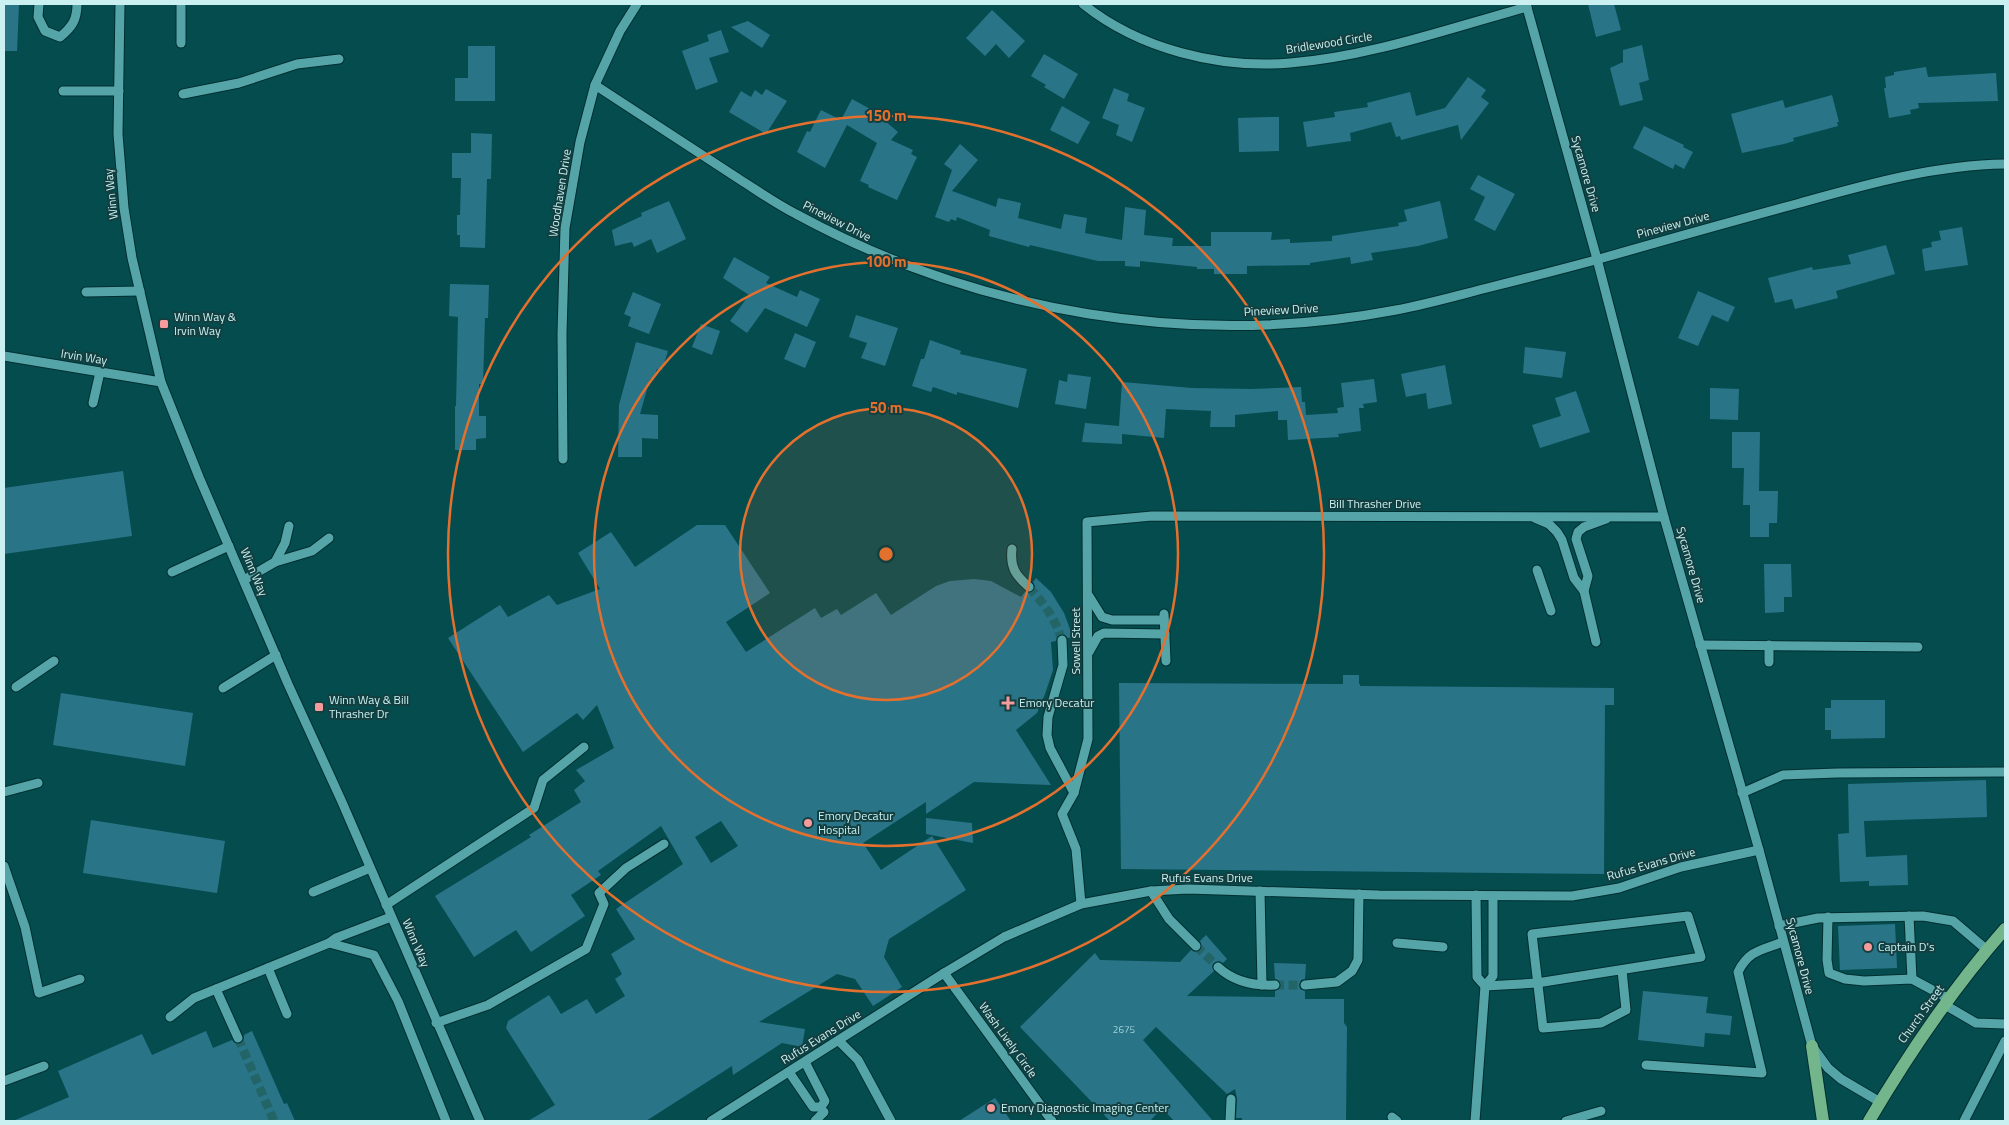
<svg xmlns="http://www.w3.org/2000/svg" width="2009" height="1125" font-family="'Titillium Web',sans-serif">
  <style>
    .building { fill: #2a7488; fill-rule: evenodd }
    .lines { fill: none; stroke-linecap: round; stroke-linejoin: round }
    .minor-tunnel { stroke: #236567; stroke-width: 9; stroke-dasharray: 9 4.5; stroke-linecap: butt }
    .minor-casing { stroke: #012f31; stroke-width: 11 }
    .major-casing { stroke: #012f31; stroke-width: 14 }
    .minor { stroke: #55a4a7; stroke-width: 9 }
    .major { stroke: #74b68c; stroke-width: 12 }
    .ring { fill: none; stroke: #e4702e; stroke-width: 2.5 }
    .poi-dot { fill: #f59b9c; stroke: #143f41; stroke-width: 2 }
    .labels { text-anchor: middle; stroke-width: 4; stroke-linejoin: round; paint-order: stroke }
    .number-label { font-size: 10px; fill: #a2d1d7 }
    .street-label { font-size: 12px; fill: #caf0f1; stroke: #143f41 }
    .poi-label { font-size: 12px; fill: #caf0f1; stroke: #143f41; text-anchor: start }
    .centre { fill: #e4702e; stroke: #143f41; stroke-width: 2.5 }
    .ring-label { font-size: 15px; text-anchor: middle; font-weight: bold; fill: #e4702e; stroke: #143f41; stroke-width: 4; stroke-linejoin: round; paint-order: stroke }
  </style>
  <rect width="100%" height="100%" fill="#054c4f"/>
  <!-- building -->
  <g class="building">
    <polygon points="4,4 19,4 17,51 4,51"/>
    <polygon points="1588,4 1614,4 1621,30 1596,37"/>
    <polygon points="992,10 1025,41 1009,58 996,44 985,56 966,38"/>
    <polygon points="748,21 770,35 762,48 731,27"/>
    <polygon points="721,30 729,52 709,58 718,82 696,90 682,51 709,41 707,35"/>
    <polygon points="1642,45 1649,80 1639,83 1643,100 1620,106 1610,68 1623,62 1623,50"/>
    <polygon points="468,46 495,46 495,101 455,101 455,78 468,78"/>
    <polygon points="1044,54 1078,74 1064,99 1044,87 1046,85 1031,76"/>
    <polygon points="1926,67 1928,77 1996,73 1998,101 1918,103 1919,108 1910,110 1911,114 1889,118 1884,88 1886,88 1885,77 1894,75 1894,72"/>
    <polygon points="1468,77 1486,90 1481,97 1489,103 1461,140 1458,125 1401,140 1400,136 1396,137 1391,122 1350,133 1351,141 1307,147 1303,122 1335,117 1334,112 1368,107 1367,103 1410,92 1416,116 1445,108"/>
    <polygon points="1114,88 1129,94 1127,101 1145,108 1132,142 1116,135 1119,125 1102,118"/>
    <polygon points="766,89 787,101 766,134 729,112 741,91 751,97 755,90 762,95"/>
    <polygon points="1832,95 1839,122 1837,122 1838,126 1793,138 1794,141 1784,144 1742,153 1731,114 1783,100 1785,108"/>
    <polygon points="852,99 872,110 898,132 891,140 913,150 911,154 917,157 897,200 868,187 869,185 860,181 877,143 847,125 825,168 797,152 807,131 810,132 821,110 841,120"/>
    <polygon points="1062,106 1090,122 1078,144 1050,130"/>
    <polygon points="1269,117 1279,117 1279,151 1239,152 1238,118"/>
    <polygon points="1644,126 1684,145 1683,147 1693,152 1684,169 1675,164 1673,169 1633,148"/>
    <polygon points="471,133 492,134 491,179 487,179 485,248 460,247 460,235 457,235 457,215 460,215 461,178 452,178 452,153 471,153"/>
    <polygon points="960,144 978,160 952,191 996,207 998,198 1021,203 1018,218 1061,229 1064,214 1087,218 1085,233 1122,240 1125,207 1146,210 1144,235 1173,238 1172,246 1211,246 1211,232 1272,232 1271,240 1290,239 1290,243 1332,241 1332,236 1399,226 1398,223 1407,221 1404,210 1440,201 1448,238 1418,246 1371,253 1373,260 1351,264 1350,257 1310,263 1310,265 1247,266 1247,274 1214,274 1214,269 1197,269 1197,267 1140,261 1140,267 1125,266 1125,261 1098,261 1030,245 1029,247 989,236 990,230 957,217 956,221 951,219 949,222 935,217 952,170 944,164"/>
    <polygon points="1478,175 1515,194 1495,231 1474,220 1485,197 1470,189"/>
    <polygon points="669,201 686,239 657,253 651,239 634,247 632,242 615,246 612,230 642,216 641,213"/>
    <polygon points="1962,227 1968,265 1925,271 1922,249 1932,247 1931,242 1941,240 1939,231"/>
    <polygon points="1886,245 1895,274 1836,291 1838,298 1795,309 1792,299 1775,303 1768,278 1812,267 1813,270 1851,264 1848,255"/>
    <polygon points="734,257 770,277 766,283 797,297 800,290 820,299 807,327 765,308 747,333 730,321 749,295 723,278"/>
    <polygon points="450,284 489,285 488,318 485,318 483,384 479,384 479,416 486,416 486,438 476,439 476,450 455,450 455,406 456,406 458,317 449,316"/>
    <polygon points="1698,291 1735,307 1728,322 1712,315 1698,346 1678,338"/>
    <polygon points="633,292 661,304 649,334 628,326 631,317 624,314"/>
    <polygon points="856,315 898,328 885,366 861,358 867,343 849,337"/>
    <polygon points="701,324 720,331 712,355 692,347"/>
    <polygon points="795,333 816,342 805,368 784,359"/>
    <polygon points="930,340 961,351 960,354 1027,369 1018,408 957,392 957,395 933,387 931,392 912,386 921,359 924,359"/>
    <polygon points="636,342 668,351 662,370 657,369 653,379 650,379 640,414 658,415 658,439 642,438 642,457 618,457 619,405"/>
    <polygon points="1525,347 1566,352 1562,378 1523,373"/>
    <polygon points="1445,365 1452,404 1428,409 1426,393 1406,397 1401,374"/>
    <polygon points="1068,374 1091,377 1086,409 1055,404 1059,380 1067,382"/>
    <polygon points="1374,379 1377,402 1363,404 1364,408 1359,408 1361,431 1338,434 1339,437 1288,440 1287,420 1278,420 1278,411 1235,415 1235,427 1210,427 1211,411 1166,409 1164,438 1122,434 1122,444 1082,442 1085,423 1119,426 1122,382 1192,388 1251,389 1301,387 1302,402 1305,402 1306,415 1338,413 1337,408 1344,407 1341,383"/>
    <polygon points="1710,388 1739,389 1738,420 1710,419"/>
    <polygon points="1576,391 1590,432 1540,448 1532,425 1561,416 1555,398"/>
    <polygon points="1732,432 1760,432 1759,491 1778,491 1777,523 1769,523 1769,537 1750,537 1750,505 1743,505 1744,468 1732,468"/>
    <polygon points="123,471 132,536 4,554 4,488"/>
    <path d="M697,525H725L770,593L726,622L746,652L815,608L821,618L837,609L841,615L876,593L891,615L936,586L950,581L974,579L991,581L1021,597L1025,592L1030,593L1034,591L1035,586L1033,582L1036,578L1051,592L1064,613L1073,637L1068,638L1065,635L1061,634L1057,637L1056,641L1051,642L1053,670L1045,694L1037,713L1016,730L1051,785L974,782L926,814V802L863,843L881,870L932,836L966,890L889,939L884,957L902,987L884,999L873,1006L855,979L837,974L759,1022L805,1029L802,1047L782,1043L733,1075L732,1066L646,1121H528L555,1105L506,1028L508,1021L549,995L561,1014L587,999L596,1014L625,996L615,979L622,974L611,954L635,939L616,909L683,864L661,826L598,871L601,875L571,895L585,916L531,952L516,930L474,957L435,896L531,837L529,835L581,802L574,790L585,781L576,770L614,748L597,705L583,720L577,713L523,752L448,638L500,605L508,617L549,595L557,605L600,589L578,553L611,532L635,567ZM721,821L738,846L711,863L695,837Z"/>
    <polygon points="1764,564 1791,564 1792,597 1784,597 1784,612 1765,613"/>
    <polygon points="1343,675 1359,675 1359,684 1360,684 1360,686 1614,688 1614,705 1605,705 1604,874 1121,869 1119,683 1343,684"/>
    <polygon points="61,693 193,713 185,766 53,745"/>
    <polygon points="1831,700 1885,700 1885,738 1831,739 1831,730 1825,730 1825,708 1831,708"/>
    <polygon points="1986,780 1987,817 1864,821 1866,857 1907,855 1908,885 1869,886 1869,881 1840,882 1838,834 1849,833 1848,784"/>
    <polygon points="926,818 972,823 973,843 926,834"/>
    <polygon points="91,820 225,841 217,893 83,873"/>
    <polygon points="1895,924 1897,968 1840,970 1838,926"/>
    <polygon points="1206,935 1227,959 1223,963 1219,961 1214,963 1212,966 1214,971 1187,996 1275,997 1275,991 1280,988 1281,984 1278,980 1275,979 1274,963 1306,964 1305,979 1301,980 1299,985 1300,989 1305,991 1305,999 1344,999 1344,1023 1347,1027 1346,1121 1242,1121 1242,1118 1236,1118 1237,1099 1235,1089 1227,1094 1156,1027 1143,1040 1213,1121 1174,1121 1162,1108 1150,1121 1110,1121 1020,1027 1095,953 1100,960 1180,962 1191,950 1195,952 1200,951 1202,947 1200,941"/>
    <polygon points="1643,991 1708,997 1706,1013 1732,1016 1730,1035 1705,1033 1704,1047 1638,1040"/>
    <polygon points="206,1031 213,1048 232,1040 235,1043 241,1043 244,1039 244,1035 252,1031 284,1104 287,1103 295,1121 13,1121 69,1097 58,1071 142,1034 152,1055"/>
    <polygon points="995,1098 1011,1121 959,1121"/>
  </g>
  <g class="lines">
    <!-- minor-tunnel -->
    <g class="minor-tunnel">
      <path d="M1029,587C1044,604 1055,618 1062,640"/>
      <polyline points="1196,946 1218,967"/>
      <polyline points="1275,985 1305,985"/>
      <polyline points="238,1038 274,1121"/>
    </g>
    <!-- minor casing -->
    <g class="minor-casing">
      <g id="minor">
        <path d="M39,4L38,17L45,31L60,37C72,27 77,20 77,4"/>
        <polyline points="120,4 118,134 124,208 132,258 161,382 199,477 288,684 342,802 480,1121"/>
        <polyline points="181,4 181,43"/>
        <path d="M1083,4C1139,49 1219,69 1290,63C1369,57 1450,28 1527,7"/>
        <polyline points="1526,4 1597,259 1664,517 1759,850 1812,1046 1828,1068 1841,1079 1880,1102"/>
        <path d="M595,85C643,116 691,148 739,179C758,191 776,204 796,214C978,313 1192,349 1396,310C1428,304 1459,295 1491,287C1527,278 1563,269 1599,259C1666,240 1733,221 1800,203C1868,184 1935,165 2005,164"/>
        <polyline points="63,91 119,91"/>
        <polyline points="183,94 239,83 297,64 339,59"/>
        <polyline points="86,292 140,291"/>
        <polyline points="4,356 161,382"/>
        <polyline points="93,403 100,372"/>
        <polyline points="563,459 562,334 565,228 580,142 595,85 620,31 637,4"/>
        <polyline points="1535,518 1549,524 1557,532 1562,540 1574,578 1584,591 1588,576 1576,539 1578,532 1584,527 1606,519"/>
        <path d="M1012,549C1010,567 1015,575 1029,587"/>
        <polyline points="275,562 312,551 329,538"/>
        <polyline points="1537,570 1551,611"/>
        <polyline points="172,572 229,546"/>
        <polyline points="244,580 275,562 285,543 289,526"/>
        <polyline points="1584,591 1596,642"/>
        <polyline points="1089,596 1102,617 1112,620 1164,620"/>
        <polyline points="1164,614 1166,661"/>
        <polyline points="1062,640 1063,665 1048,717 1047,735 1050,748 1074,793"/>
        <polyline points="1700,645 1918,647"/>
        <polyline points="1769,645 1769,662"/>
        <polyline points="1089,652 1098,636 1104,633 1165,634"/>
        <polyline points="16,687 54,661"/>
        <polyline points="223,688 276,655"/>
        <polyline points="4,792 38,783"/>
        <polyline points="1742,793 1783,775 1837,773 2005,772"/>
        <polyline points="4,866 25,927 39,993 80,979"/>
        <polyline points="1151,891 1169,919 1196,946"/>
        <polyline points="1260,891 1262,985"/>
        <polyline points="313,892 370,868"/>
        <polyline points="1476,895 1477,977 1485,986 1537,983 1701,957 1688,916 1532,934 1543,1028 1601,1023 1626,1010 1622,970"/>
        <polyline points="1081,904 1076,849 1062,814 1074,793 1088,739 1087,522 1152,516 1664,517"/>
        <polyline points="386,905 534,808 543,780 584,747"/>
        <polyline points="1909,916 1912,979"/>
        <polyline points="391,917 336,938 329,943 374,955 398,1001 446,1121"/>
        <polyline points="1828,917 1827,960 1829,973 1845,979 1864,981 1912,979 1949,999"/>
        <polyline points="1779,926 1818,918 1923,916 1953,921 1987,950"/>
        <polyline points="1397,943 1443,947"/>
        <path d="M1218,967C1234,982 1254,986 1275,985"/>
        <polyline points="268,968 287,1014"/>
        <polyline points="944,973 1052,1121"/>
        <polyline points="1305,985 1337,982 1352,971 1358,960 1359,894"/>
        <polyline points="216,989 238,1038"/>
        <polyline points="1945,1005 1976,1023 2005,1024"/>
        <polyline points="170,1017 194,998 329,943"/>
        <polyline points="436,1023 488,1005 586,949 604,904 599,893 626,868 664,844"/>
        <polyline points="839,1041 858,1060 891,1121"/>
        <path d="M1646,1065L1762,1073L1738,972C1749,950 1762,950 1783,942"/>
        <polyline points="789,1072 813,1107 821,1107 825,1101 805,1062"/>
        <polyline points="4,1081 44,1066"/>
        <polyline points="1392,1117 1397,1121"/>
        <polyline points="711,1121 944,973 1004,937 1081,904 1151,891 1188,889 1379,895 1572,896 1619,888 1681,867 1759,850"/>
        <polyline points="815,1121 824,1112"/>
        <polyline points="1230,1121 1231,1099"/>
        <polyline points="1475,1121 1485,986 1493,976 1493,896"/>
        <polyline points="1566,1121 1601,1111"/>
        <polyline points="1964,1121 2005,1041"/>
      </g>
    </g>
    <!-- major casing -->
    <g class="major-casing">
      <g id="major">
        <polyline points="1812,1046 1823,1121"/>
        <path d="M1869,1121C1909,1053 1953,988 2005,929"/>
      </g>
    </g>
    <!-- minor -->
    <use href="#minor" class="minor"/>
    <!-- major -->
    <use href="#major" class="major"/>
  </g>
  <!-- distance rings -->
  <circle cx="886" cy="554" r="146" fill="#e4702e" fill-opacity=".12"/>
  <g class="ring">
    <circle cx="886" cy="554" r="146"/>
    <circle cx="886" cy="554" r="292"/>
    <circle cx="886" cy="554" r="438"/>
  </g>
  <!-- markers -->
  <g class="poi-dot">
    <rect x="159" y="319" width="10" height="10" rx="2.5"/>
    <path d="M1005.5 695.5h5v5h5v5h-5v5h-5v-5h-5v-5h5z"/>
    <rect x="314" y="702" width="10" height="10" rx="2.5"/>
    <circle cx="808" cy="823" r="5"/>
    <circle cx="1868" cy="947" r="5"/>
    <circle cx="991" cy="1108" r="5"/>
  </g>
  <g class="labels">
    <!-- number labels -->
    <g class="number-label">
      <text x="1124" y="1033">2675</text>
    </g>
    <!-- street labels -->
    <g class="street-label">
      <text transform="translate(1329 43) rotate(-9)" y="4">Bridlewood Circle</text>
      <text transform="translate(1586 174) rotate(74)" y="4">Sycamore Drive</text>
      <text transform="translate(560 193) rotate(-81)" y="4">Woodhaven Drive</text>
      <text transform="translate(111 194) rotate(-96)" y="4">Winn Way</text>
      <text transform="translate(837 221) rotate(27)" y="4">Pineview Drive</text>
      <text transform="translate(1673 225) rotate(-15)" y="4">Pineview Drive</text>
      <text transform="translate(1281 310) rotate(-3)" y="4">Pineview Drive</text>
      <text transform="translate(84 357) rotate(9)" y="4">Irvin Way</text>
      <text x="1375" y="508">Bill Thrasher Drive</text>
      <text transform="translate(1691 565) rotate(74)" y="4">Sycamore Drive</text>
      <text transform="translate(254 572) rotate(67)" y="4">Winn Way</text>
      <text transform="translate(1076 641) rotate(-90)" y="4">Sowell Street</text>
      <text transform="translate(1651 864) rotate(-16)" y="4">Rufus Evans Drive</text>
      <text x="1207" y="882">Rufus Evans Drive</text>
      <text transform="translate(416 943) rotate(67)" y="4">Winn Way</text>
      <text transform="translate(1800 956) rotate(75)" y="4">Sycamore Drive</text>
      <text transform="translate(1921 1014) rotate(-54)" y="4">Church Street</text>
      <text transform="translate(821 1037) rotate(-32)" y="4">Rufus Evans Drive</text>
      <text transform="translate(1008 1040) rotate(54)" y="4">Wash Lively Circle</text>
    </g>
    <!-- poi labels -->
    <g class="poi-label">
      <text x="174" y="321">Winn Way &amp;<tspan x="174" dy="14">Irvin Way</tspan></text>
      <text x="329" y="704">Winn Way &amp; Bill<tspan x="329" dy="14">Thrasher Dr</tspan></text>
      <text x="1019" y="707">Emory Decatur</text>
      <text x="818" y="820">Emory Decatur<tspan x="818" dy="14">Hospital</tspan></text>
      <text x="1878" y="951">Captain D's</text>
      <text x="1001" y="1112">Emory Diagnostic Imaging Center</text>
    </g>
  </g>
  <circle cx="886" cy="554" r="8" class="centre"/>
  <g class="ring-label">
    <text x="886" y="121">150 m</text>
    <text x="886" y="267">100 m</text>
    <text x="886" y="413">50 m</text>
  </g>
  <!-- border -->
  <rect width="2009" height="1125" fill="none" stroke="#caf0f1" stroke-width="10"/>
</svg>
